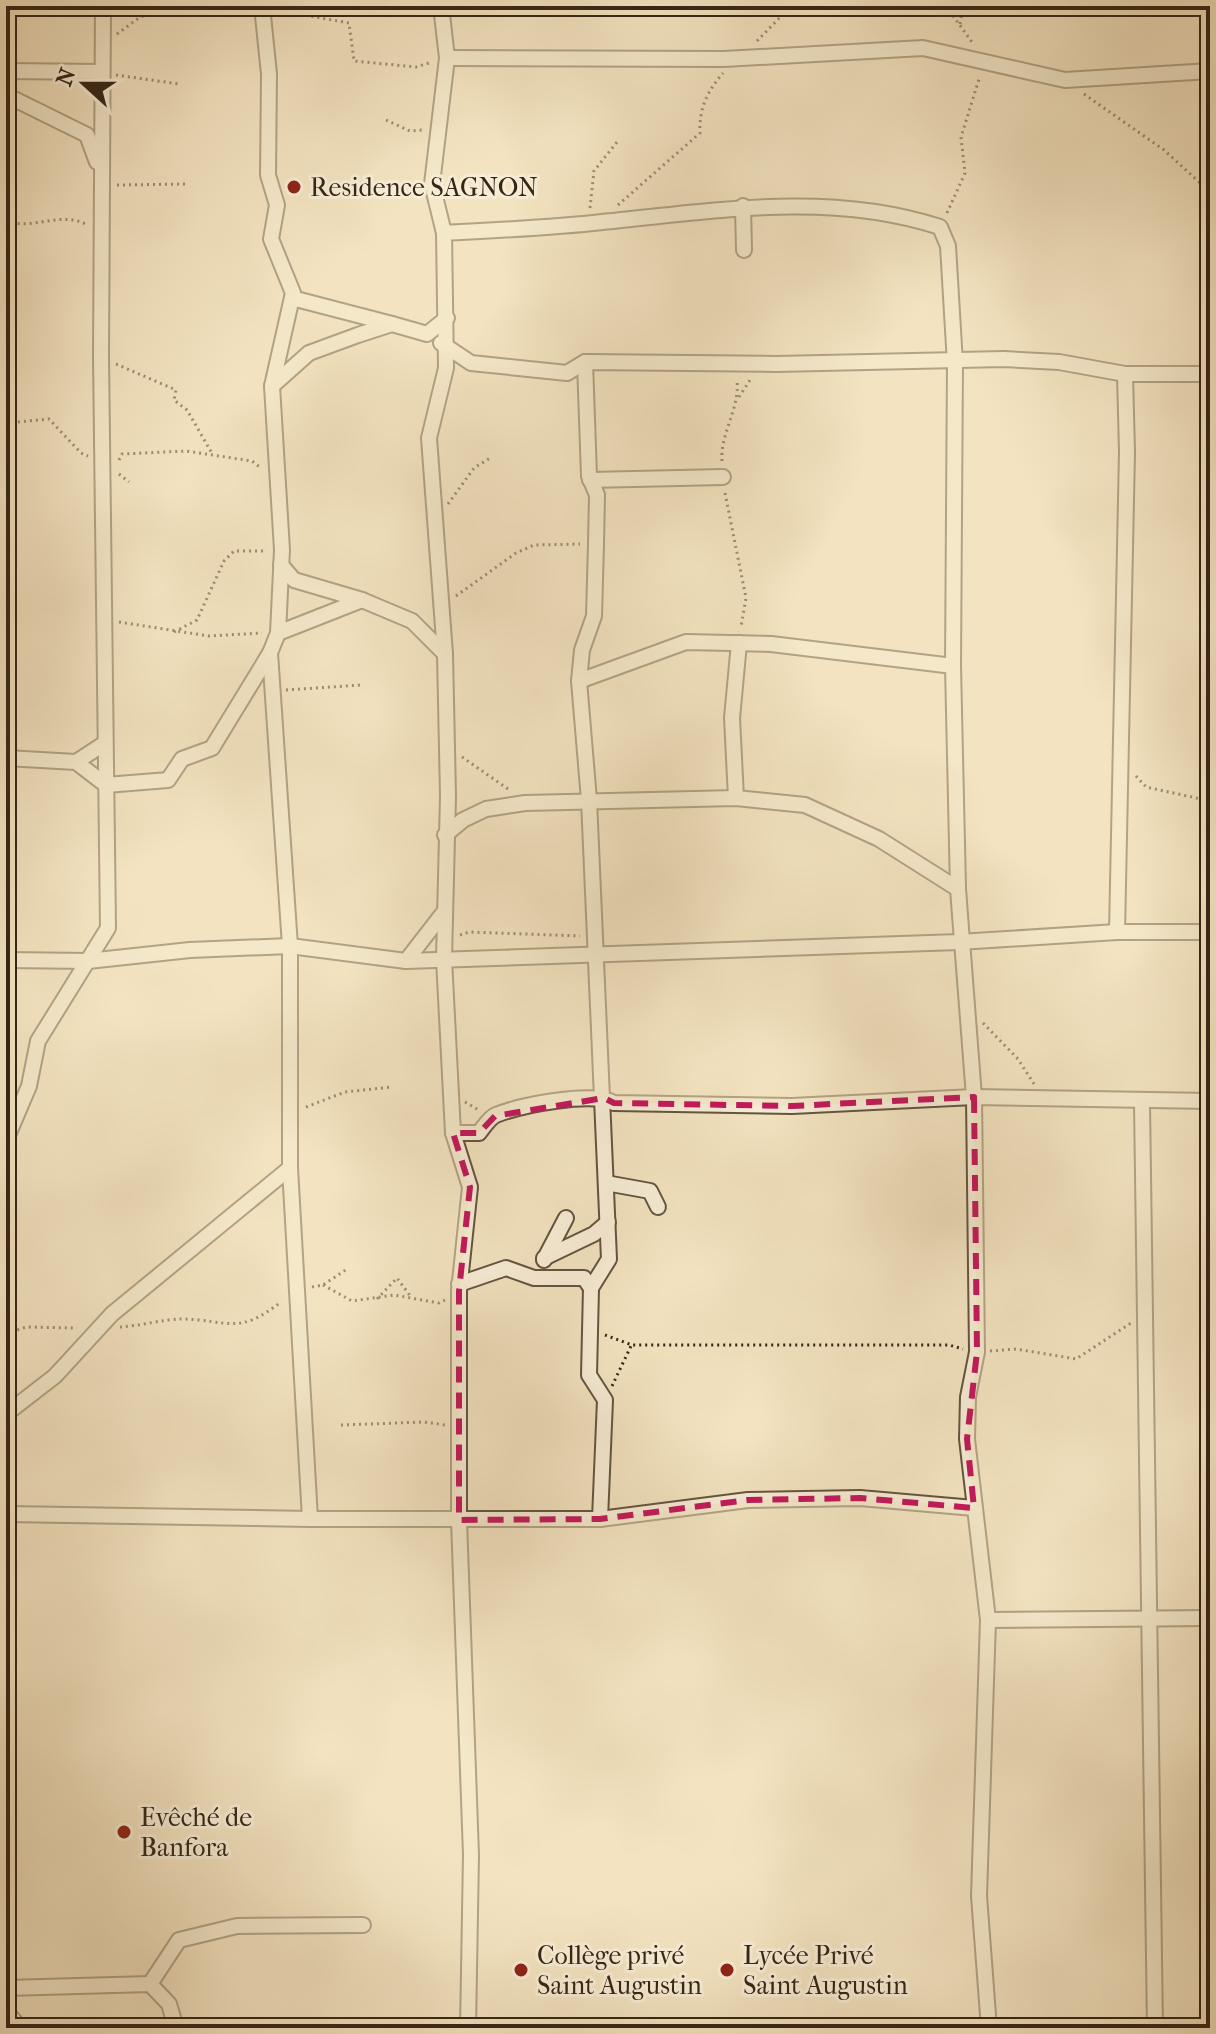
<svg xmlns="http://www.w3.org/2000/svg" width="1216" height="2034" font-family="'IM FELL French Canon',serif">
  <style>
    .lines { fill: none; stroke-linecap: round; stroke-linejoin: round }
    .street-casing { stroke: #645540; stroke-width: 18 }
    .path { stroke: #352615; stroke-width: 3; stroke-dasharray: 2 4; stroke-linecap: butt }
    .street { stroke: #f7edd6; stroke-width: 14 }
    .marked { fill: none; stroke: #c2185b; stroke-width: 6; stroke-dasharray: 16 10; stroke-linejoin: round }
    .poi-dot { fill: #8f2418; stroke: #f7edd6; stroke-width: 3 }
    .labels { text-anchor: middle; stroke-width: 6; stroke-linejoin: round; paint-order: stroke }
    .poi-label { font-size: 26px; fill: #352615; stroke: #f7edd6; text-anchor: start }
  </style>
  <rect width="100%" height="100%" fill="#f3e3c0"/>
  <filter id="stains"><feTurbulence type="fractalNoise" baseFrequency=".0025" numOctaves="4"/><feColorMatrix values="0 0 0 0 .2 0 0 0 0 .09 0 0 0 0 .02 0 0 0 .5 -.17"/></filter>
  <radialGradient id="worn" r=".72"><stop offset=".6" stop-color="#630" stop-opacity="0"/><stop offset="1" stop-color="#630" stop-opacity=".3"/></radialGradient>
  <g class="lines">
    <!-- street casing -->
    <g class="street-casing">
      <g id="street">
        <polyline points="262,6 269,74 268,175 277,205 271,239 293,293 272,386"/>
        <polyline points="441,6 447,58 432,184 444,233 446,368 429,438 445,654 448,796 444,959 453,1133 470,1187 459,1291 459,1520 471,1855 468,2028"/>
        <polyline points="447,58 724,59 923,48 1065,80 1210,71"/>
        <polyline points="6,71 101,72"/>
        <polyline points="6,95 87,135 97,162"/>
        <polyline points="743,206 744,250"/>
        <path d="M444,233C497,230 550,228 602,222C714,211 830,191 940,227L948,246L955,363L953,666L958,889L974,1097L977,1352L968,1397L967,1439L988,1620L979,1896L989,2028"/>
        <polyline points="292,298 392,324"/>
        <polyline points="441,343 471,363 567,373 585,362 776,364 1004,359 1059,362 1125,374 1210,374"/>
        <polyline points="585,362 589,476 597,495 596,544 594,616 582,650 579,681 589,800 609,1259 591,1288 589,1375 605,1400 600,1519"/>
        <polyline points="590,480 723,477"/>
        <polyline points="362,600 412,621 445,654"/>
        <polyline points="278,633 362,600 294,580 281,565"/>
        <polyline points="579,681 686,642 771,644 953,666"/>
        <polyline points="6,758 76,762 106,785 168,780 182,759 212,748 270,653"/>
        <polyline points="76,762 105,743"/>
        <polyline points="736,798 732,718 739,643"/>
        <polyline points="445,835 463,820 486,809 525,803 736,798 805,805 879,839 958,889"/>
        <polyline points="1117,932 1127,452 1125,374"/>
        <polyline points="6,960 88,961 190,950 290,946 406,961 959,942 1117,932 1210,932"/>
        <polyline points="406,961 444,912"/>
        <polyline points="1142,1103 1155,2028"/>
        <path d="M453,1133H479C484,1127 489,1118 496,1115C521,1105 592,1091 614,1103L792,1106L974,1097L1210,1101"/>
        <polyline points="6,1140 29,1086 38,1041 108,928 101,357 103,6"/>
        <polyline points="606,1183 650,1191 658,1207"/>
        <polyline points="544,1258 594,1234 608,1222"/>
        <polyline points="544,1260 566,1218"/>
        <polyline points="459,1284 506,1268 534,1278 584,1278 591,1288"/>
        <polyline points="6,1414 55,1376 112,1314 290,1168"/>
        <polyline points="6,1514 310,1519 600,1519 748,1500 860,1498 974,1508"/>
        <polyline points="310,1519 290,1168 290,946 270,653 278,633 282,550 272,386 309,353 358,335 392,324 427,334 447,318"/>
        <polyline points="988,1620 1210,1618"/>
        <polyline points="150,1984 179,1940 237,1926 363,1925"/>
        <polyline points="6,1988 150,1984 169,2004 176,2028"/>
        <polyline points="6,2011 20,2028"/>
      </g>
    </g>
    <!-- path -->
    <g class="path">
      <polyline points="946,6 974,45"/>
      <polyline points="276,10 349,23 354,61 416,67 432,62"/>
      <polyline points="960,24 963,6"/>
      <polyline points="117,34 140,17 174,6"/>
      <polyline points="757,41 791,6"/>
      <polyline points="116,75 179,84"/>
      <polyline points="1084,94 1164,150 1210,192"/>
      <polyline points="386,120 410,131 422,130"/>
      <polyline points="117,185 187,184"/>
      <path d="M618,205L700,133C699,108 707,92 723,73"/>
      <polyline points="590,208 594,171 617,142"/>
      <polyline points="947,213 965,173 961,137 980,76"/>
      <path d="M6,221C32,231 62,210 87,225"/>
      <polyline points="116,364 176,390 174,400 187,410 213,455"/>
      <polyline points="739,397 750,380"/>
      <polyline points="6,423 49,419 81,453 88,456"/>
      <polyline points="119,460 122,454 186,451 252,461 261,468"/>
      <path d="M722,461C720,433 740,409 737,380"/>
      <polyline points="119,474 129,482"/>
      <polyline points="725,493 746,598 741,627"/>
      <polyline points="448,504 474,468 490,458"/>
      <polyline points="456,596 516,553 534,545 580,544"/>
      <polyline points="119,622 209,636 262,633"/>
      <polyline points="174,632 197,620 224,561 234,551 265,551"/>
      <polyline points="286,690 361,685"/>
      <polyline points="462,757 508,789"/>
      <polyline points="1136,776 1146,787 1210,801"/>
      <polyline points="460,935 469,932 580,936"/>
      <polyline points="983,1023 1018,1059 1034,1084"/>
      <polyline points="465,1102 479,1110"/>
      <polyline points="306,1107 345,1092 392,1087"/>
      <polyline points="323,1285 352,1301 394,1295 439,1303 445,1300"/>
      <polyline points="312,1287 323,1285 347,1269"/>
      <polyline points="377,1299 397,1278 411,1297"/>
      <path d="M120,1327C140,1326 164,1319 182,1319C229,1320 237,1336 281,1302"/>
      <polyline points="6,1334 26,1327 77,1328"/>
      <polyline points="605,1335 632,1345 949,1345 963,1349"/>
      <polyline points="990,1351 1016,1349 1076,1359 1131,1323"/>
      <polyline points="612,1386 631,1346"/>
      <polyline points="341,1425 424,1422 445,1425"/>
    </g>
    <!-- street -->
    <use href="#street" class="street"/>
  </g>
  <!-- marked area -->
  <path d="M0 0H1216V2034H0ZM974,1097L977,1352L967,1439L974,1508L860,1498L748,1500L600,1519L459,1520V1291L470,1187L453,1133H479L495,1116L604,1098L614,1103L792,1106Z" fill="#f3e3c0" fill-opacity=".55" fill-rule="evenodd"/>
  <path class="marked" d="M974,1097L977,1352L967,1439L974,1508L860,1498L748,1500L600,1519L459,1520V1291L470,1187L453,1133H479L495,1116L604,1098L614,1103L792,1106Z"/>
  <!-- markers -->
  <g class="poi-dot">
    <circle cx="294" cy="187" r="8"/>
    <circle cx="124" cy="1832" r="8"/>
    <circle cx="521" cy="1970" r="8"/>
    <circle cx="727" cy="1970" r="8"/>
  </g>
  <g class="labels">
    <!-- poi labels -->
    <g class="poi-label">
      <text x="310" y="196">Residence SAGNON</text>
      <text x="140" y="1826">Evêché de<tspan x="140" dy="30">Banfora</tspan></text>
      <text x="537" y="1964">Collège privé<tspan x="537" dy="30">Saint Augustin</tspan></text>
      <text x="743" y="1964">Lycée Privé<tspan x="743" dy="30">Saint Augustin</tspan></text>
    </g>
  </g>
  <!-- margin -->
  <rect width="1216" height="2034" fill="none" stroke="#f3e3c0" stroke-width="32"/>
  <rect x="8" y="8" width="1200" height="2018" fill="none" stroke="#352615" stroke-width="4"/>
  <rect x="16" y="16" width="1184" height="2002" fill="none" stroke="#352615" stroke-width="2"/>
  <!-- north arrow -->
  <g transform="translate(84 84) rotate(291)" stroke="#f7edd6" stroke-width="6" paint-order="stroke">
  <path d="M0-6L14 30L0 20L-14 30Z" fill="#352615"/>
  <text y="-12" font-size="22" font-weight="bold" text-anchor="middle" fill="#352615">N</text>
  </g>
  <rect width="100%" height="100%" filter="url(#stains)"/>
  <rect width="100%" height="100%" fill="url(#worn)"/>
</svg>
